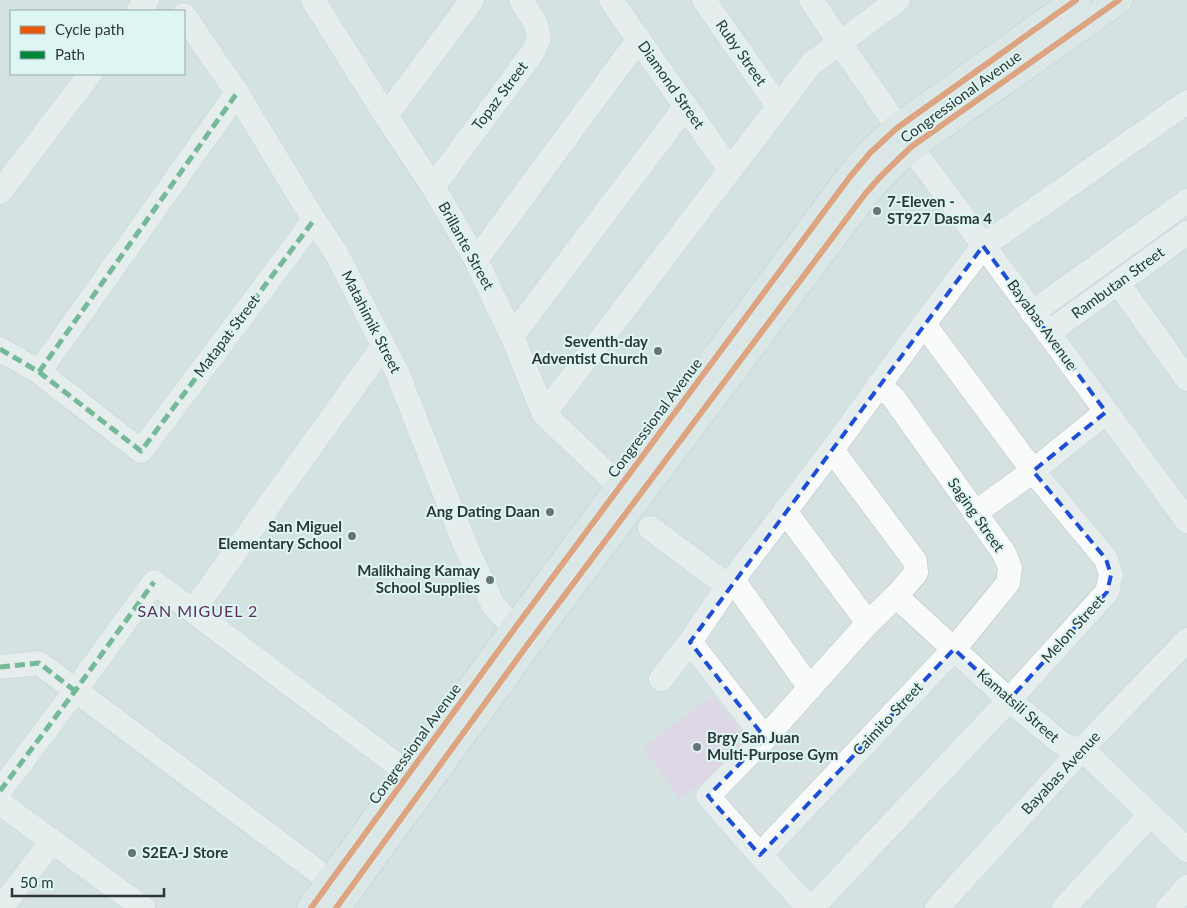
<svg xmlns="http://www.w3.org/2000/svg" width="1187" height="908" font-family="Lato,sans-serif">
  <style>
    .green { fill: #e9cdec }
    .lines { fill: none; stroke-linecap: round; stroke-linejoin: round }
    .minor-casing { stroke: #b6c0c0; stroke-width: 25 }
    .major-casing { stroke: #9ab3b2; stroke-width: 29 }
    .minor { stroke: #f9fbfb; stroke-width: 24 }
    .major { stroke: #e0edec; stroke-width: 28 }
    .quiet { stroke: #00873e; stroke-width: 5; stroke-dasharray: 10 5; stroke-linecap: butt }
    .cycleway-casing { stroke: #ddf6f3; stroke-width: 9 }
    .cycleway { stroke: #e8590c; stroke-width: 6 }
    .marked { fill: none; stroke: #1d4ed8; stroke-width: 4; stroke-dasharray: 10 6; stroke-linejoin: round }
    .poi-dot { fill: #697373; stroke: #ddf6f3; stroke-width: 2 }
    .labels { text-anchor: middle; stroke-width: 4; stroke-linejoin: round; paint-order: stroke }
    .street-label { font-size: 15px; fill: #2e3737; stroke: #ddf6f3 }
    .poi-label { font-size: 15px; font-weight: bold; fill: #2e3737; stroke: #ddf6f3; text-anchor: end }
    .neighbourhood-label { font-size: 16px; letter-spacing: 1px; fill: #602e5e; stroke: #ddf6f3 }
  </style>
  <rect width="100%" height="100%" fill="#d6e2e2"/>
  <!-- green -->
  <polygon class="green" points="713,696 751,746 680,799 643,748"/>
  <g class="lines">
    <!-- minor casing -->
    <g class="minor-casing">
      <g id="minor">
        <polyline points="313,0 386,116 433,187 476,260 512,336 544,414 620,486"/>
        <polyline points="611,0 730,170"/>
        <polyline points="704,0 778,106"/>
        <polyline points="811,0 911,147 1187,521"/>
        <polyline points="138,11 147,0"/>
        <polyline points="184,15 237,93 314,220 336,253 397,372 464,542 493,605 515,628 530,639"/>
        <polyline points="386,116 472,0"/>
        <polyline points="433,187 533,52 539,38 536,24 521,0"/>
        <polyline points="0,192 90,74"/>
        <polyline points="476,260 638,40"/>
        <polyline points="1118,283 1187,379"/>
        <polyline points="1032,313 1187,201"/>
        <polyline points="1048,333 1187,233"/>
        <polyline points="512,336 686,106"/>
        <polyline points="0,349 39,372 141,451 314,220"/>
        <polyline points="39,372 237,93"/>
        <polyline points="544,414 811,64 898,0"/>
        <polyline points="785,511 868,623"/>
        <polyline points="975,513 1033,471 1106,412"/>
        <polyline points="650,528 728,586"/>
        <polyline points="733,580 810,688"/>
        <polyline points="896,596 1009,700 1060,742 1070,748 1082,749 1187,850"/>
        <polyline points="193,611 383,346"/>
        <polyline points="690,642 765,738"/>
        <polyline points="0,667 39,663 330,881"/>
        <polyline points="661,679 690,642 728,586 832,450 924,324 983,246 1187,102"/>
        <polyline points="0,791 75,691 154,582 409,774"/>
        <polyline points="0,803 143,908"/>
        <polyline points="760,855 954,649 1008,583 1010,568 1004,553 893,397 878,385"/>
        <polyline points="1,908 52,841"/>
        <polyline points="809,908 760,855 708,796 765,738 868,623 896,596 916,573 915,561 832,450"/>
        <polyline points="812,908 1009,700 1107,592 1111,575 1106,559 1033,471 924,324"/>
        <polyline points="937,908 1082,749 1187,640"/>
        <polyline points="1064,908 1150,815"/>
        <polyline points="1168,908 1187,887"/>
      </g>
    </g>
    <!-- major casing -->
    <g class="major-casing">
      <g id="major">
        <polyline points="311,908 515,628 849,178 870,153 897,128 1076,0"/>
        <polyline points="336,908 531,640 865,194 881,176 911,147 1119,0"/>
      </g>
    </g>
    <!-- minor -->
    <use href="#minor" class="minor"/>
    <!-- major -->
    <use href="#major" class="major"/>
    <!-- quiet -->
    <g class="quiet">
      <polyline points="0,349 39,372 141,451 314,220"/>
      <polyline points="39,372 237,93"/>
      <polyline points="0,667 39,663 75,691"/>
      <polyline points="0,791 75,691 154,582"/>
    </g>
    <!-- cycleway casing -->
    <g class="cycleway-casing">
      <g id="cycleway">
        <polyline points="311,908 515,628 849,178 870,153 897,128 1076,0"/>
        <polyline points="336,908 531,640 865,194 881,176 911,147 1119,0"/>
      </g>
    </g>
    <!-- cycleway -->
    <use href="#cycleway" class="cycleway"/>
  </g>
  <!-- marked area -->
  <path d="M0 0H1187V908H0ZM983,246L1106,412L1033,471L1106,559L1111,575L1107,592L1009,700L954,649L760,855L708,796L765,738L690,642Z" fill="#d6e2e2" fill-opacity=".55" fill-rule="evenodd"/>
  <path class="marked" d="M983,246L1106,412L1033,471L1106,559L1111,575L1107,592L1009,700L954,649L760,855L708,796L765,738L690,642Z"/>
  <!-- markers -->
  <g class="poi-dot">
    <circle cx="877" cy="211" r="5"/>
    <circle cx="658" cy="351" r="5"/>
    <circle cx="550" cy="512" r="5"/>
    <circle cx="352" cy="536" r="5"/>
    <circle cx="490" cy="580" r="5"/>
    <circle cx="697" cy="747" r="5"/>
    <circle cx="132" cy="853" r="5"/>
  </g>
  <g class="labels">
    <!-- street labels -->
    <g class="street-label">
      <text transform="translate(741 53) rotate(55)" y="5">Ruby Street</text>
      <text transform="translate(671 85) rotate(55)" y="5">Diamond Street</text>
      <text transform="translate(500 96) rotate(-53)" y="5">Topaz Street</text>
      <text transform="translate(961 97) rotate(-36)" y="5">Congressional Avenue</text>
      <text transform="translate(466 246) rotate(61)" y="5">Brillante Street</text>
      <text transform="translate(1118 283) rotate(-36)" y="5">Rambutan Street</text>
      <text transform="translate(371 322) rotate(63)" y="5">Matahimik Street</text>
      <text transform="translate(1042 325) rotate(54)" y="5">Bayabas Avenue</text>
      <text transform="translate(227 336) rotate(-53)" y="5">Matapat Street</text>
      <text transform="translate(655 418) rotate(-53)" y="5">Congressional Avenue</text>
      <text transform="translate(976 515) rotate(55)" y="5">Saging Street</text>
      <text transform="translate(1073 629) rotate(-48)" y="5">Melon Street</text>
      <text transform="translate(1018 706) rotate(41)" y="5">Kamatsili Street</text>
      <text transform="translate(888 719) rotate(-47)" y="5">Caimito Street</text>
      <text transform="translate(415 744) rotate(-54)" y="5">Congressional Avenue</text>
      <text transform="translate(1061 773) rotate(-47)" y="5">Bayabas Avenue</text>
    </g>
    <!-- poi labels -->
    <g class="poi-label">
      <text x="887" y="207" text-anchor="start">7-Eleven -<tspan x="887" dy="17">ST927 Dasma 4</tspan></text>
      <text x="648" y="347">Seventh-day<tspan x="648" dy="17">Adventist Church</tspan></text>
      <text x="540" y="517">Ang Dating Daan</text>
      <text x="342" y="532">San Miguel<tspan x="342" dy="17">Elementary School</tspan></text>
      <text x="480" y="576">Malikhaing Kamay<tspan x="480" dy="17">School Supplies</tspan></text>
      <text x="707" y="743" text-anchor="start">Brgy San Juan<tspan x="707" dy="17">Multi-Purpose Gym</tspan></text>
      <text x="142" y="858" text-anchor="start">S2EA-J Store</text>
    </g>
    <!-- neighbourhood labels -->
    <g class="neighbourhood-label">
      <text x="198" y="617">SAN MIGUEL 2</text>
    </g>
  </g>
  <!-- legend -->
  <rect x="10" y="10" width="175" height="65" fill="#ddf6f3" stroke="#97aaa8"/>
  <rect x="20" y="26" width="25" height="8" fill="#e8590c" stroke="#97aaa8"/>
  <text x="55" y="35" font-size="15" fill="#2e3737">Cycle path</text>
  <rect x="20" y="51" width="25" height="8" fill="#00873e" stroke="#97aaa8"/>
  <text x="55" y="60" font-size="15" fill="#2e3737">Path</text>
  <!-- scale -->
  <path d="M12 888v8h152v-8" fill="none" stroke="#2e3737" stroke-width="2.5"/>
  <text x="20" y="888" font-size="15" fill="#2e3737" stroke="#ddf6f3" stroke-width="4" paint-order="stroke">50 m</text>
</svg>
